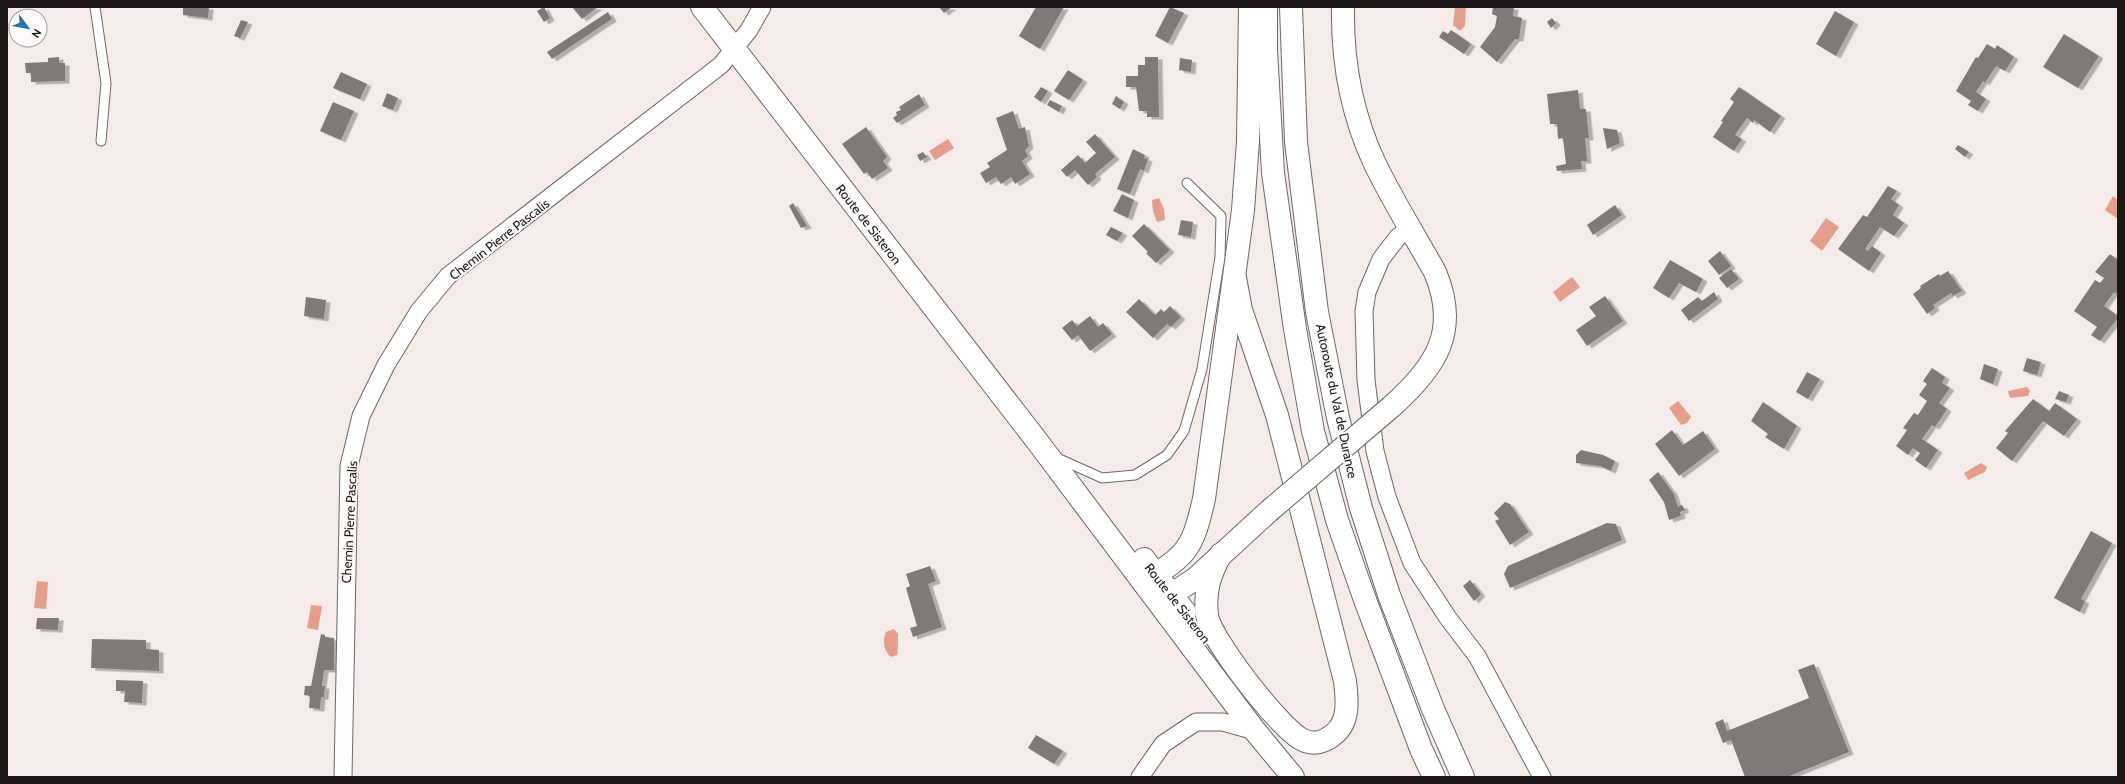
<svg xmlns="http://www.w3.org/2000/svg" width="2125" height="784" font-family="Cabin,sans-serif">
  <style>
    .water { fill: #e39e8e }
    .building { fill: #827977; filter: url(#shadow) }
    .lines { fill: none; stroke-linecap: round; stroke-linejoin: round }
    .lane-casing { stroke: #6f6664; stroke-width: 11 }
    .street-casing { stroke: #6f6664; stroke-width: 19 }
    .secondary-casing { stroke: #6f6664; stroke-width: 24 }
    .highway-casing { stroke: #6f6664; stroke-width: 24 }
    .lane { stroke: #fff; stroke-width: 9 }
    .street { stroke: #fff; stroke-width: 17 }
    .secondary { stroke: #fff; stroke-width: 22 }
    .highway { stroke: #fff; stroke-width: 22 }
    .secondary-bridge-casing { stroke: #6f6664; stroke-width: 24; stroke-linecap: butt }
    .secondary-bridge { stroke: #fff; stroke-width: 22 }
    .labels { text-anchor: middle; stroke-width: 4; stroke-linejoin: round; paint-order: stroke }
    .street-label { font-size: 13px; fill: #1b1716; stroke: #fefaf9 }
  </style>
  <defs>
    <filter id="shadow"><feDropShadow dx="4.5" dy="2.5" stdDeviation="0" flood-color="#0004"/></filter>
  </defs>
  <rect width="100%" height="100%" fill="#f5ebe8"/>
  <!-- water -->
  <g class="water">
    <polygon points="1455,7 1466,7 1465,26 1460,31 1453,25"/>
    <polygon points="948,139 954,148 935,160 929,151"/>
    <polygon points="2113,196 2118,200 2118,219 2105,210"/>
    <polygon points="1159,198 1164,209 1165,220 1157,222 1153,211 1152,200"/>
    <polygon points="1826,218 1839,227 1822,251 1810,241"/>
    <polygon points="1572,277 1580,287 1560,302 1553,292"/>
    <polygon points="2027,387 2030,391 2028,396 2010,398 2008,391"/>
    <polygon points="1678,401 1691,417 1687,423 1681,425 1669,408"/>
    <polygon points="1981,463 1987,467 1985,472 1968,480 1964,473"/>
    <polygon points="37,581 48,582 46,609 34,608"/>
    <polygon points="311,605 322,606 318,630 307,628"/>
    <path d="M894,629L898,634C898,638 898,653 897,655L891,657C884,652 882,640 886,632Z"/>
  </g>
  <!-- building -->
  <g class="building">
    <polygon points="183,7 209,7 208,18 183,15"/>
    <polygon points="544,7 550,18 544,22 537,11"/>
    <polygon points="572,7 598,7 582,19"/>
    <polygon points="939,7 952,7 944,13"/>
    <polygon points="1036,7 1064,7 1040,49 1019,36"/>
    <polygon points="1170,7 1184,13 1168,43 1155,36"/>
    <polygon points="1493,7 1514,7 1513,16 1522,18 1519,39 1515,39 1497,62 1480,47 1495,27 1497,16 1492,14"/>
    <polygon points="1835,11 1854,22 1836,56 1816,44"/>
    <polygon points="608,12 612,19 552,59 547,52"/>
    <polygon points="1552,18 1556,23 1551,28 1547,22"/>
    <polygon points="241,20 248,22 240,38 234,36"/>
    <polygon points="1451,30 1471,44 1464,54 1439,37 1443,31 1448,34"/>
    <polygon points="2064,34 2099,56 2078,88 2043,67"/>
    <polygon points="1987,44 1995,49 1997,45 2014,57 2005,71 1996,66 1985,83 1983,81 1976,92 1986,99 1978,111 1968,105 1971,101 1956,91 1976,57 1978,58"/>
    <polygon points="59,57 59,63 65,63 65,81 31,82 31,73 26,73 25,63 48,62 48,58"/>
    <polygon points="1145,57 1158,57 1159,117 1147,117 1147,111 1139,111 1136,87 1126,87 1126,76 1138,76 1138,65 1145,65"/>
    <polygon points="1180,58 1192,60 1191,72 1179,70"/>
    <polygon points="1068,70 1083,80 1069,100 1054,91"/>
    <polygon points="341,72 367,84 360,99 333,88"/>
    <polygon points="1041,87 1048,91 1041,102 1034,97"/>
    <polygon points="1739,87 1781,116 1770,132 1754,120 1753,123 1747,118 1735,135 1742,139 1734,151 1713,137 1723,122 1721,121 1734,102 1730,99"/>
    <polygon points="1578,90 1580,109 1586,109 1589,138 1585,138 1587,161 1581,161 1582,169 1557,171 1556,166 1566,164 1563,138 1558,139 1557,124 1550,124 1547,94"/>
    <polygon points="387,93 398,98 393,110 382,106"/>
    <polygon points="919,94 925,105 897,123 893,118 897,115 896,112 901,110 899,107"/>
    <polygon points="1116,96 1124,102 1120,109 1112,104"/>
    <polygon points="1050,100 1062,106 1059,112 1047,105"/>
    <polygon points="333,102 354,111 341,140 320,131"/>
    <polygon points="1013,111 1019,129 1025,127 1029,146 1025,150 1028,156 1022,161 1030,174 1015,184 1011,177 1001,184 996,177 986,183 980,173 990,167 987,163 1007,150 996,118"/>
    <polygon points="866,127 887,157 883,161 888,168 872,179 867,172 864,174 842,144"/>
    <polygon points="1603,128 1617,130 1620,143 1607,149"/>
    <polygon points="1095,134 1115,157 1095,174 1097,177 1088,185 1075,170 1067,177 1061,170 1078,155 1085,163 1096,153 1086,142"/>
    <polygon points="1958,145 1969,152 1965,157 1955,149"/>
    <polygon points="1133,149 1145,155 1144,158 1148,159 1144,171 1140,169 1130,194 1117,189"/>
    <polygon points="923,152 927,157 920,161 917,155"/>
    <polygon points="1888,186 1897,191 1891,199 1899,205 1893,215 1904,223 1894,236 1880,227 1865,249 1868,251 1872,246 1881,253 1869,271 1838,249 1863,215 1867,217"/>
    <polygon points="1122,194 1134,200 1128,218 1113,211"/>
    <polygon points="793,203 807,226 801,228 789,206"/>
    <polygon points="1615,205 1622,215 1593,235 1587,225"/>
    <polygon points="1181,220 1193,222 1191,237 1178,235"/>
    <polygon points="1144,224 1170,250 1156,263 1146,253 1148,252 1132,236"/>
    <polygon points="1111,227 1123,233 1117,241 1106,235"/>
    <polygon points="1720,251 1731,266 1719,275 1708,261"/>
    <polygon points="2110,254 2118,260 2118,290 2116,294 2114,292 2104,306 2118,316 2118,318 2100,341 2091,335 2097,327 2074,311 2095,280 2100,283 2104,278 2095,272"/>
    <polygon points="1670,260 1703,279 1696,292 1679,283 1669,298 1653,288"/>
    <polygon points="1731,269 1739,279 1727,288 1719,278"/>
    <polygon points="1948,271 1962,291 1953,296 1951,293 1933,305 1935,308 1927,314 1913,294 1921,288 1920,286 1939,274 1940,276"/>
    <polygon points="1714,292 1718,299 1689,321 1681,310 1698,297 1702,301"/>
    <polygon points="1605,296 1623,321 1587,346 1576,330 1596,316 1589,307"/>
    <polygon points="306,297 326,300 324,319 304,316"/>
    <polygon points="1139,299 1155,315 1161,309 1164,312 1170,306 1181,317 1171,327 1167,324 1153,338 1126,312"/>
    <polygon points="1090,316 1098,327 1103,323 1112,334 1090,351 1078,335 1072,340 1062,328 1072,320 1077,326"/>
    <polygon points="2027,358 2041,362 2037,375 2023,371"/>
    <polygon points="1984,364 1998,369 1993,384 1980,379"/>
    <polygon points="1932,368 1945,377 1942,383 1950,388 1939,403 1947,409 1935,427 1932,425 1922,439 1938,450 1926,468 1915,460 1920,453 1913,448 1908,455 1896,446 1907,430 1903,428 1914,413 1918,415 1927,401 1919,395 1927,384 1923,381"/>
    <polygon points="1807,372 1820,379 1808,399 1796,392"/>
    <polygon points="2059,391 2069,395 2066,402 2055,399"/>
    <polygon points="2033,399 2049,411 2055,403 2077,419 2064,436 2043,421 2012,461 1996,448 2008,433 2005,431"/>
    <polygon points="1763,402 1797,426 1784,449 1765,437 1768,434 1751,421"/>
    <polygon points="1672,430 1683,445 1703,431 1715,449 1679,476 1655,444"/>
    <polygon points="1581,450 1603,455 1615,461 1611,471 1600,466 1576,463 1576,455"/>
    <polygon points="1658,472 1674,494 1678,507 1682,505 1685,510 1680,512 1681,516 1669,520 1664,502 1649,480"/>
    <polygon points="1505,502 1510,504 1529,532 1510,545 1495,521 1499,519 1494,513"/>
    <polygon points="1607,523 1616,524 1622,540 1510,588 1504,574 1508,566"/>
    <polygon points="2091,531 2112,543 2081,599 2085,601 2080,612 2054,598"/>
    <polygon points="930,566 936,581 928,584 942,627 913,637 910,628 917,626 906,588 910,586 906,574"/>
    <polygon points="1470,580 1481,594 1474,601 1463,586"/>
    <polygon points="37,618 59,618 58,630 36,629"/>
    <polygon points="321,634 325,635 325,637 334,638 334,670 324,670 322,686 325,686 324,697 321,697 320,709 309,708 310,696 304,695 305,686 311,686"/>
    <polygon points="92,639 146,640 146,649 159,650 159,671 91,668"/>
    <polygon points="1814,664 1849,752 1787,777 1745,777 1731,740 1723,743 1715,723 1723,719 1727,731 1809,698 1798,670"/>
    <polygon points="116,680 143,681 142,703 124,702 125,691 116,691"/>
    <polygon points="1036,735 1063,751 1054,764 1028,748"/>
  </g>
  <g class="lines">
    <!-- lane casing -->
    <g class="lane-casing">
      <g id="lane">
        <polyline points="95,7 106,83 101,141"/>
        <polyline points="1055,457 1102,478 1135,475 1167,455 1184,431 1202,369 1220,257 1221,216 1187,183"/>
      </g>
    </g>
    <!-- street casing -->
    <g class="street-casing">
      <g id="street">
        <polyline points="1410,228 1398,237 1381,259 1367,292 1364,311 1366,380 1375,451 1387,497 1412,563 1448,618 1477,656 1542,777"/>
        <polyline points="343,777 349,466 361,416 386,365 419,311 448,276 721,65 749,30 762,7"/>
        <polyline points="1140,777 1163,744 1196,722 1223,722 1255,731"/>
      </g>
    </g>
    <!-- secondary casing -->
    <g class="secondary-casing">
      <g id="secondary">
        <polyline points="702,7 1037,441 1255,731 1293,777"/>
        <path d="M1343,7C1342,61 1352,115 1375,164C1393,201 1415,236 1435,272C1460,331 1436,367 1391,407"/>
        <path d="M1221,554C1210,574 1204,591 1207,615C1210,639 1279,727 1301,739C1313,746 1325,742 1334,734C1350,722 1347,698 1345,681L1277,415L1241,310L1235,278"/>
        <polyline points="1144,559 1185,612"/>
        <polyline points="1160,602 1195,579 1269,511"/>
      </g>
    </g>
    <!-- highway casing -->
    <g class="highway-casing">
      <g id="highway">
        <polyline points="1266,7 1266,50 1273,173 1295,329 1313,431 1337,520 1364,597 1421,749 1434,777"/>
        <polyline points="1291,7 1296,142 1317,312 1338,418 1361,508 1389,595 1433,709 1463,777"/>
        <path d="M1144,582C1188,554 1192,550 1204,499L1243,210L1248,141L1250,7"/>
      </g>
    </g>
    <!-- lane -->
    <use href="#lane" class="lane"/>
    <!-- street -->
    <use href="#street" class="street"/>
    <!-- secondary -->
    <use href="#secondary" class="secondary"/>
    <!-- highway -->
    <use href="#highway" class="highway"/>
    <!-- secondary-bridge casing -->
    <g class="secondary-bridge-casing">
      <polyline id="secondary-bridge" points="1269,511 1391,407"/>
    </g>
    <!-- secondary-bridge -->
    <use href="#secondary-bridge" class="secondary-bridge"/>
  </g>
  <g class="labels">
    <!-- street labels -->
    <g class="street-label">
      <text transform="translate(869 224) rotate(52)" y="5">Route de Sisteron</text>
      <text transform="translate(499 239) rotate(-38)" y="5">Chemin Pierre Pascalis</text>
      <text transform="translate(1337 401) rotate(78)" y="5">Autoroute du Val de Durance</text>
      <text transform="translate(349 522) rotate(-87)" y="5">Chemin Pierre Pascalis</text>
      <text transform="translate(1178 603) rotate(52)" y="5">Route de Sisteron</text>
    </g>
  </g>
  <!-- border -->
  <rect width="2125" height="784" fill="none" stroke="#1b1716" stroke-width="16"/>
  <!-- north arrow -->
  <g transform="translate(28 28) rotate(122)"><circle r="19" fill="#fefaf9" stroke="#a39f9e"/>
  <path d="M0-3L7 15L0 10L-7 15Z" fill="#2873a6"/>
  <text y="-6" font-size="11" font-weight="bold" text-anchor="middle" fill="#1b1716">N</text>
  </g>
</svg>
